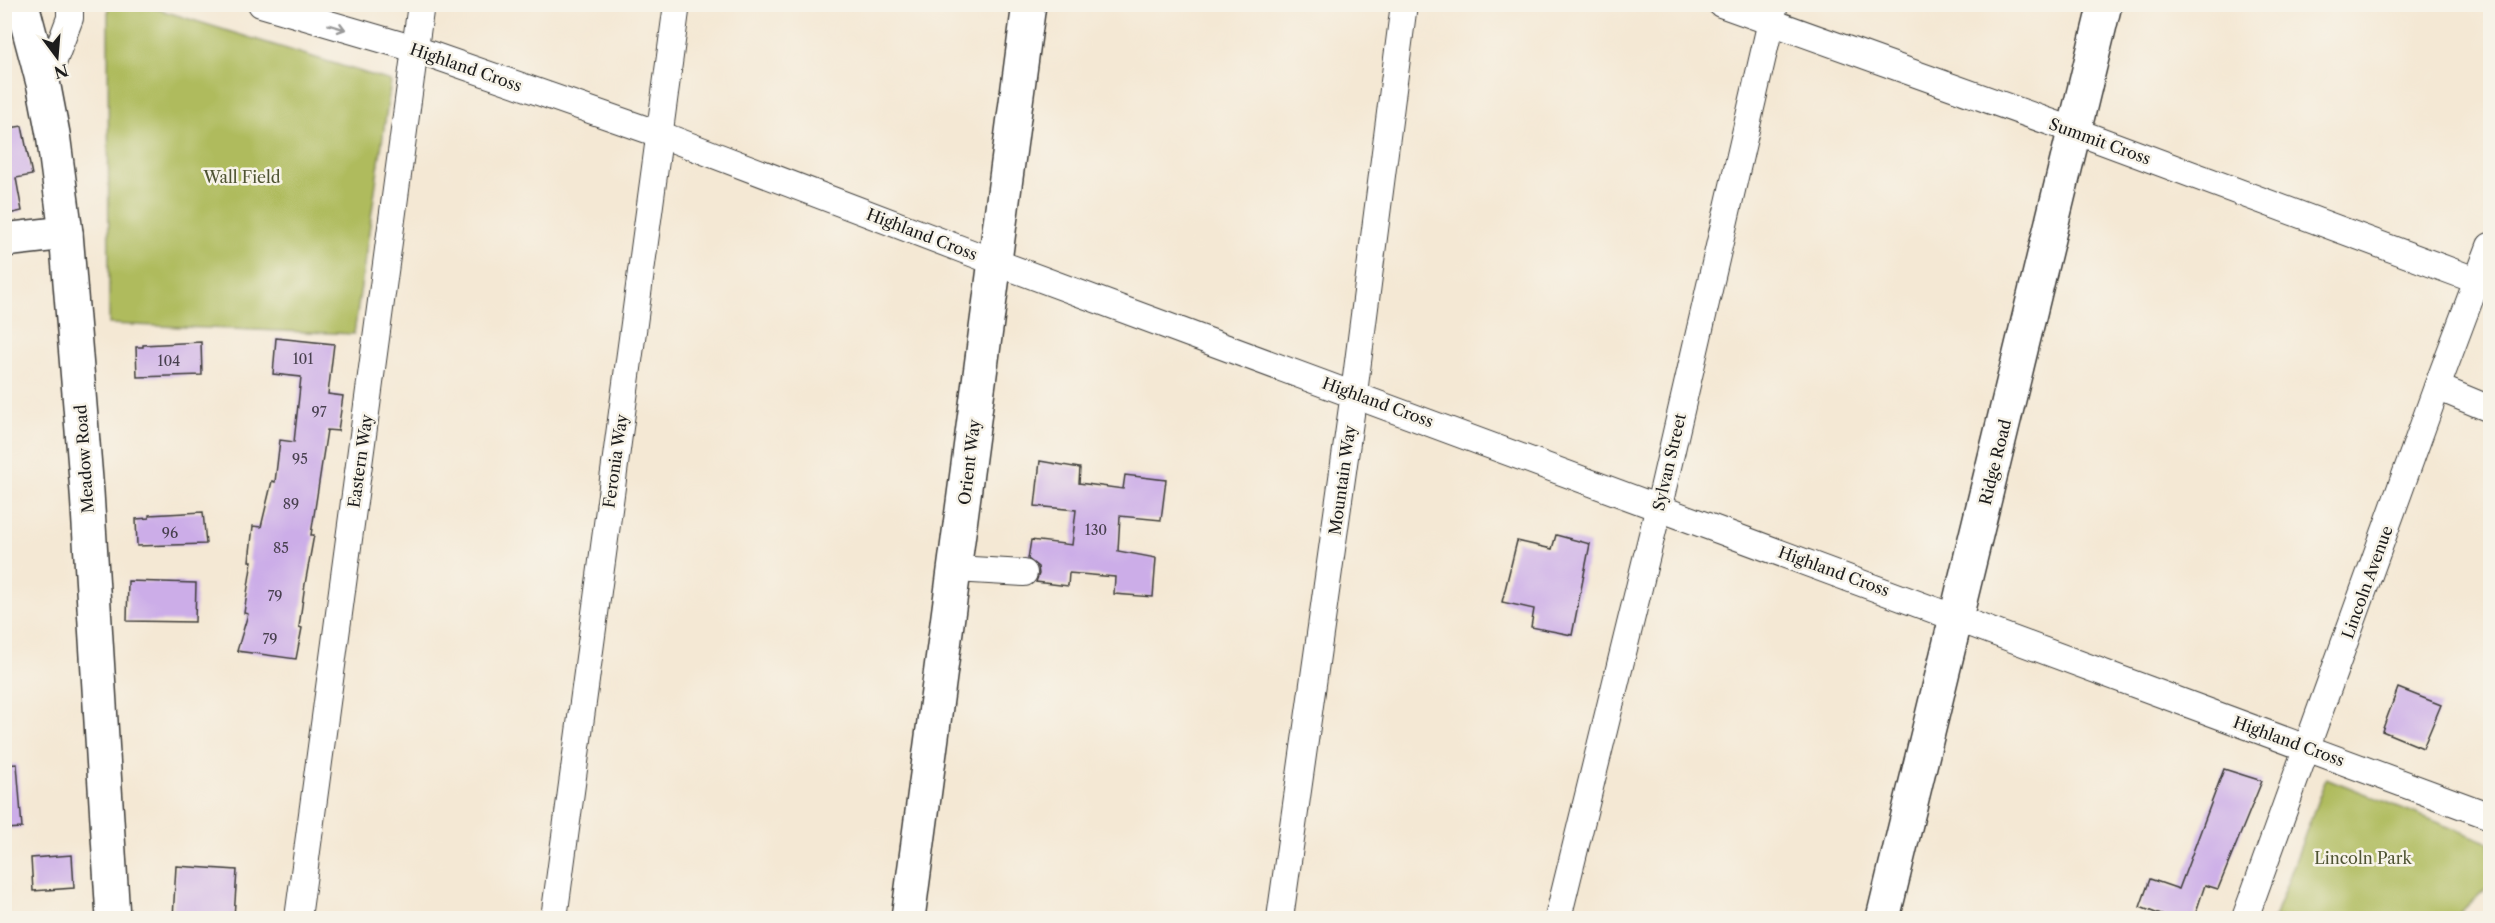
<svg xmlns="http://www.w3.org/2000/svg" width="2495" height="923" font-family="'Libre Caslon Text',serif">
  <style>
    .green { fill: #afbb5d; stroke: #666c3c; stroke-width: 1.5 }
    .building { fill: #ccade8 }
    .lines { fill: none; stroke-linecap: round; stroke-linejoin: round }
    .street-casing { stroke: #3c3b38; stroke-width: 28 }
    .secondary-casing { stroke: #3c3b38; stroke-width: 36 }
    .highway-casing { stroke: #3c3b38; stroke-width: 36 }
    .street { stroke: #fff; stroke-width: 26 }
    .secondary { stroke: #fff; stroke-width: 33 }
    .highway { stroke: #fff; stroke-width: 33 }
    .oneway { stroke: #999 }
    .labels { text-anchor: middle; stroke-width: 5; stroke-linejoin: round; paint-order: stroke }
    .number-label { font-size: 14px; fill: #48404f }
    .street-label { font-size: 16px; fill: #1c1c1c; stroke: #f7f3e8 }
    .park-label { font-size: 16px; fill: #4f5433; stroke: #f7f3e8 }
  </style>
  <rect width="100%" height="100%" fill="#f7f3e8"/>
  <filter id="ink" filterUnits="userSpaceOnUse"><feTurbulence type="fractalNoise" baseFrequency=".0167" numOctaves="2"/><feDisplacementMap in="SourceGraphic" scale="12" xChannelSelector="R" yChannelSelector="G"/><feConvolveMatrix kernelMatrix="1 2 1 2 8 2 1 2 1" color-interpolation-filters="sRGB"/></filter>
  <filter id="wash" filterUnits="userSpaceOnUse"><feTurbulence type="fractalNoise" baseFrequency=".008" numOctaves="4" result="noise"/><feDisplacementMap in="SourceGraphic" scale="24" xChannelSelector="R" yChannelSelector="G"/><feGaussianBlur stdDeviation="1.35" result="paint"/><feColorMatrix in="noise" values="0 0 0 0 0 0 0 0 0 0 0 0 0 0 0 0 0 1.4 0 .05"/><feComposite in="paint" operator="in"/></filter>
  <g filter="url(#wash)">
    <rect width="100%" height="100%" fill="#f4e8d4"/>
    <!-- green -->
    <g class="green">
      <polygon points="108,5 144,5 391,81 354,334 109,324"/>
      <polygon points="2326,778 2490,843 2490,885 2454,918 2274,918"/>
    </g>
    <g id="blocks">
      <!-- building -->
      <g class="building">
        <polygon points="22,126 32,175 16,178 22,211 4,215 4,129"/>
        <polygon points="276,338 334,344 328,394 343,396 338,431 327,430 311,535 314,535 305,584 299,627 302,628 296,659 237,651 248,614 244,613 252,561 249,561 253,526 261,527 272,481 275,482 280,440 294,442 301,377 273,374"/>
        <polygon points="201,342 202,375 137,377 136,347 143,347 143,345"/>
        <polygon points="1040,461 1080,468 1079,483 1123,489 1125,475 1166,480 1161,520 1120,516 1118,551 1156,558 1153,597 1114,594 1115,577 1069,573 1068,586 1036,582 1039,574 1038,567 1028,559 1031,540 1072,545 1076,510 1035,506"/>
        <polygon points="203,512 206,544 137,546 136,519 149,518 149,515"/>
        <polygon points="1556,535 1590,544 1572,635 1531,627 1534,609 1502,602 1517,541 1552,549"/>
        <polygon points="128,581 196,583 195,622 127,621"/>
        <polygon points="2398,688 2441,705 2423,748 2382,731"/>
        <polygon points="17,764 22,828 4,829 4,765"/>
        <polygon points="2224,769 2262,781 2218,889 2205,885 2194,918 2169,918 2140,907 2150,879 2179,889"/>
        <polygon points="72,855 74,888 33,891 31,858"/>
        <polygon points="176,866 237,870 234,918 173,918"/>
      </g>
    </g>
  </g>
  <g filter="url(#ink)">
    <use href="#blocks" fill-opacity="0" stroke="#3c3b38" stroke-width="1.5"/>
    <g class="lines">
      <!-- street casing -->
      <g class="street-casing">
        <g id="street">
          <polyline points="261,4 415,49 659,134 995,262 2490,816"/>
          <polyline points="1721,4 2075,131 2478,281"/>
          <polyline points="44,87 70,18 70,4"/>
          <polyline points="2437,387 2490,409"/>
          <polyline points="955,569 1024,573"/>
          <polyline points="298,918 421,4"/>
          <polyline points="554,918 677,4"/>
          <polyline points="1280,918 1354,393 1404,4"/>
          <polyline points="1558,918 1659,506 1775,4"/>
          <polyline points="2245,918 2437,387 2490,246"/>
        </g>
      </g>
      <!-- secondary casing -->
      <g class="secondary-casing">
        <g id="secondary">
          <polyline points="22,4 44,87 53,134 66,233 87,492 113,918"/>
          <polyline points="908,918 1029,4"/>
          <polyline points="1883,918 2105,4"/>
        </g>
      </g>
      <!-- highway casing -->
      <g class="highway-casing">
        <polyline id="highway" points="4,240 66,233"/>
      </g>
      <!-- street -->
      <use href="#street" class="street"/>
      <!-- secondary -->
      <use href="#secondary" class="secondary"/>
      <!-- highway -->
      <use href="#highway" class="highway"/>
    </g>
    <!-- one-way arrows -->
    <defs><path id="oneway-shaft" d="M-6 0H5M1.5-3L5.5 0L1.5 3" fill="none" stroke-width="1.6" stroke-linecap="round" stroke-linejoin="round" transform="scale(1.5)"/></defs>
    <use class="oneway" href="#oneway-shaft" transform="translate(337 27) rotate(16)"/>
  </g>
  <g class="labels">
    <!-- number labels -->
    <g class="number-label">
      <text x="303" y="364">101</text>
      <text x="169" y="366">104</text>
      <text x="319" y="417">97</text>
      <text x="300" y="464">95</text>
      <text x="291" y="509">89</text>
      <text x="1096" y="535">130</text>
      <text x="170" y="538">96</text>
      <text x="281" y="553">85</text>
      <text x="275" y="601">79</text>
      <text x="270" y="644">79</text>
    </g>
    <!-- street labels -->
    <g class="street-label">
      <text transform="translate(466 67) rotate(19)" y="6">Highland Cross</text>
      <text transform="translate(2100 141) rotate(20)" y="6">Summit Cross</text>
      <text transform="translate(922 234) rotate(21)" y="6">Highland Cross</text>
      <text transform="translate(1378 402) rotate(20)" y="6">Highland Cross</text>
      <text transform="translate(84 459) rotate(-94)" y="6">Meadow Road</text>
      <text transform="translate(360 461) rotate(-82)" y="6">Eastern Way</text>
      <text transform="translate(615 461) rotate(-82)" y="6">Feronia Way</text>
      <text transform="translate(969 462) rotate(-83)" y="6">Orient Way</text>
      <text transform="translate(1669 462) rotate(-77)" y="6">Sylvan Street</text>
      <text transform="translate(1995 462) rotate(-76)" y="6">Ridge Road</text>
      <text transform="translate(1342 480) rotate(-82)" y="6">Mountain Way</text>
      <text transform="translate(1834 571) rotate(20)" y="6">Highland Cross</text>
      <text transform="translate(2367 582) rotate(-70)" y="6">Lincoln Avenue</text>
      <text transform="translate(2289 741) rotate(20)" y="6">Highland Cross</text>
    </g>
    <!-- park labels -->
    <g class="park-label">
      <text x="242" y="183">Wall Field</text>
      <text x="2363" y="864">Lincoln Park</text>
    </g>
  </g>
  <!-- margin -->
  <rect width="2495" height="923" fill="none" stroke="#f7f3e8" stroke-width="24"/>
  <!-- north arrow -->
  <g transform="translate(57 57) rotate(164)" stroke="#f7f3e8" stroke-width="4.5" paint-order="stroke">
  <path d="M0-4.5L10 22L0 15L-10 22Z" fill="#1c1c1c"/>
  <text y="-9" font-size="16" font-weight="bold" text-anchor="middle" fill="#1c1c1c">N</text>
  </g>
</svg>
